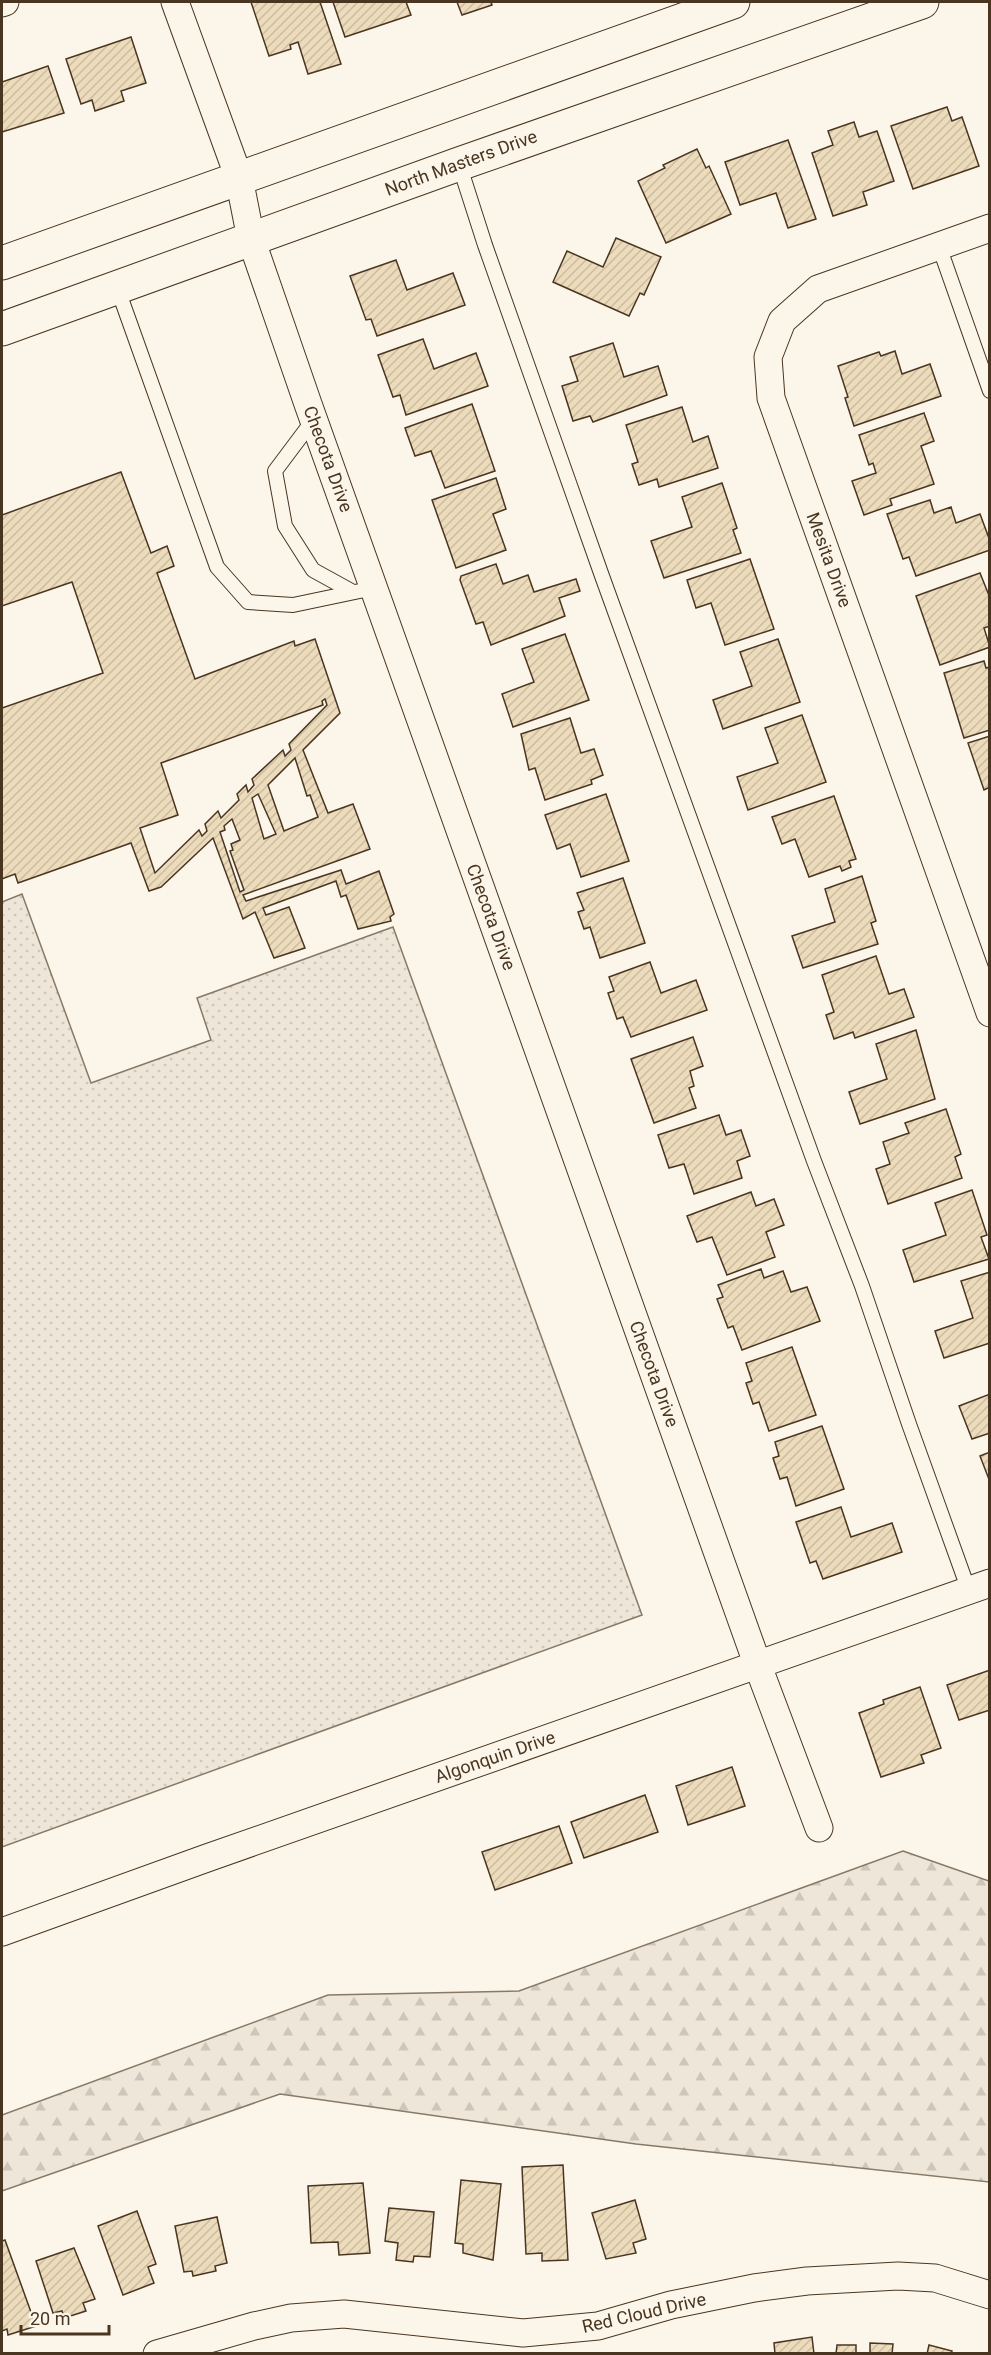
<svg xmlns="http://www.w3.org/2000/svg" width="991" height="2355" font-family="Roboto,sans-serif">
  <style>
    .forest { fill: url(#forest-firs); stroke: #887966; stroke-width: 1.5 }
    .park { fill: url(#park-dots); stroke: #887966; stroke-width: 1.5 }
    .building { fill: url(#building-hatch); stroke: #4a3520; stroke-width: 1.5; fill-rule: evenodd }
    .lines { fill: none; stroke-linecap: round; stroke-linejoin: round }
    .service-casing { stroke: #4a3520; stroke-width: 16 }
    .minor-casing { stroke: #4a3520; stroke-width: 29 }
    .secondary-casing { stroke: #4a3520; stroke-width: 35 }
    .service { stroke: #fbf6e9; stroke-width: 14 }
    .minor { stroke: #fbf6e9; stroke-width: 27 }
    .secondary { stroke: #fbf6e9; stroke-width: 33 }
    .labels { text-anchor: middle; stroke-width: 4.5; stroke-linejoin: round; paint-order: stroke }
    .street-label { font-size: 18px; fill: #4a3520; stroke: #fbf6e9 }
  </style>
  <defs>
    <pattern id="forest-firs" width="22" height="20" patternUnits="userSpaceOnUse" patternTransform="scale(1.5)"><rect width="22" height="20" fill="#ede6d9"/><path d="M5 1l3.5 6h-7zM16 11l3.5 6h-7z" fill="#cdc6ba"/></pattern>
    <pattern id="park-dots" width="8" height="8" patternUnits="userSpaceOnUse" patternTransform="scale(1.5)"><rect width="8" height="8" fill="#ede6d9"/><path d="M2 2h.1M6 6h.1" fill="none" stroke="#cdc6ba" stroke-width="1.8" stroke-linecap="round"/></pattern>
    <pattern id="building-hatch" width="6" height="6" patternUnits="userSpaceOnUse" patternTransform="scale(1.5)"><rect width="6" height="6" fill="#ecdcbc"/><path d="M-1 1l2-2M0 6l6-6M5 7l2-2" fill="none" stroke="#ccbda1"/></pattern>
  </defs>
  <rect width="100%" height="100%" fill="#fbf6e9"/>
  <!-- forest -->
  <polygon class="forest" points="903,1851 989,1881 989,2182 636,2144 280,2094 2,2191 2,2115 328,1995 519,1991"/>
  <!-- park -->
  <polygon class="park" points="22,894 91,1083 211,1040 197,998 393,927 642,1615 2,1847 2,902"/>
  <!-- building -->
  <g class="building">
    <polygon points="251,2 320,2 341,64 308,74 298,42 290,45 291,49 269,56"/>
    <polygon points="333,2 406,2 411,15 345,37"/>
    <polygon points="457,2 491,2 492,5 462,15"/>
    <polygon points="131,37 146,83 121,91 124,101 95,111 92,100 81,104 66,59"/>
    <polygon points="48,66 64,113 2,132 2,82"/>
    <polygon points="947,107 952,121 962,117 979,166 913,189 891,126"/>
    <polygon points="854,122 859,137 877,131 894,181 863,192 867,205 833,216 812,153 833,145 828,131"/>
    <polygon points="788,140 816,219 788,228 776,193 740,205 725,162"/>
    <polygon points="697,149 706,168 709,166 731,214 666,243 638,181 665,168 663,165"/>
    <polygon points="616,238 661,257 644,295 640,293 629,316 553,282 567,251 603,267"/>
    <polygon points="396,260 407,290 453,273 465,305 377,336 371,319 366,320 350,276"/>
    <polygon points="423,339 434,369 476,353 488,386 406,415 400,395 393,397 378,355"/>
    <polygon points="613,343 624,377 658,366 667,395 593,422 590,416 573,421 562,386 578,381 570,357"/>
    <polygon points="895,351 902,374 930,364 941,396 854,426 845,398 848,397 838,366 879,352 881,356"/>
    <polygon points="472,404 495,471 445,488 431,451 415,456 405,428"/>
    <polygon points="682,407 693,442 708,436 718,468 659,487 657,479 639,485 632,464 638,462 626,425"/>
    <polygon points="924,413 934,441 921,446 934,484 890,499 892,505 864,515 852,481 876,473 873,463 869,465 859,435"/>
    <path d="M121,472L151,553L167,546L174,566L157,573L195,679L294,641L295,646L315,639L340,713L303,750L328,813L353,804L370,849L243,895L246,901L341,870L346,884L379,871L394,914L390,917L391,921L358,929L346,895L341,897L336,881L263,908L266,915L289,907L305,948L274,958L255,912L243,919L213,838L161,887L149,891L131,843L18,883L15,874L2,879V708L103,673L72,582L2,606V515ZM325,699L327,705L289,744L291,750L285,756L283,750L252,779L254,785L248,792L246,785L237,794L239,800L221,818L218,811L205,824L207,831L202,836L199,830L155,873L140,828L178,815L161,763L323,705L322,701ZM295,758L307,796L310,795L318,817L284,831L268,785ZM258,794L276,834L264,839L252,798ZM232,819L240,840L231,844L233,850L230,851L244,890L240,892L220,832L225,830L224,826Z"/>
    <polygon points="496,478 506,509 493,514 506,550 456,568 432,500"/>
    <polygon points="722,483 737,528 733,530 741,553 664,578 651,541 692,527 682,497"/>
    <polygon points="930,500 934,513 951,507 956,523 980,514 990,541 990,550 916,576 909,557 903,559 887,514"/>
    <polygon points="750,559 774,629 725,645 711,603 696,608 687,580"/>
    <polygon points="496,564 503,584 528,575 534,592 576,579 580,591 559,598 565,616 491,645 483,622 476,624 460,580 461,576"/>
    <polygon points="980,573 990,598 990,626 984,628 990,647 940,665 916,596"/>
    <polygon points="565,634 589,700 513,727 502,694 534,682 522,649"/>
    <polygon points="778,639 800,702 723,729 713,700 752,686 740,652"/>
    <polygon points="984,661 986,668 990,667 990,730 964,738 944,673"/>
    <polygon points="802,715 826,782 748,810 737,777 778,763 765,728"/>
    <polygon points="570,718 581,753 594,749 603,775 591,780 592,784 545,800 535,768 529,770 521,734"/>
    <polygon points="990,736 990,787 984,790 968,743"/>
    <polygon points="606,794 629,861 581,877 570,844 557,849 545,815"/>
    <polygon points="834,796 856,859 849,861 851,867 842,871 840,866 809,877 795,839 782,844 772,817"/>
    <polygon points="862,876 876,921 871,923 878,944 803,968 792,936 835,922 825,889"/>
    <polygon points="623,878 645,943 600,958 590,927 584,929 578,912 584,910 577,893"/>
    <polygon points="876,956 889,994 904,989 914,1017 855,1038 853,1032 834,1039 826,1015 834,1012 822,975"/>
    <polygon points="650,962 661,993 696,980 707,1010 631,1037 623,1017 617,1019 608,993 614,991 609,977"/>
    <polygon points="916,1030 935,1099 860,1124 849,1092 887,1079 876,1044"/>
    <polygon points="693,1037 703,1066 690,1071 694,1086 689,1088 696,1108 654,1123 631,1059"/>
    <polygon points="946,1109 961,1154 955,1157 962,1178 888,1204 876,1169 890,1164 883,1142 909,1133 905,1123"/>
    <polygon points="719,1115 726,1135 741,1130 750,1156 737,1161 742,1178 694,1194 684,1164 669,1168 658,1135"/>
    <polygon points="972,1190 987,1235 981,1237 989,1259 914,1282 903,1250 946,1235 935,1203"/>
    <polygon points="751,1192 756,1206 774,1199 784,1225 766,1232 775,1257 727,1275 712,1237 697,1242 687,1216"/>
    <polygon points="761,1269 764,1278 783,1271 791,1292 807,1287 820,1321 742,1350 733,1326 728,1328 717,1299 723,1297 718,1285"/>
    <polygon points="990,1272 990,1343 944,1358 935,1331 973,1318 961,1281"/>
    <polygon points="792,1347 816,1415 769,1431 759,1402 753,1404 746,1383 752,1381 746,1363"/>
    <polygon points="990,1394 990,1433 972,1439 959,1406"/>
    <polygon points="822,1426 844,1489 796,1506 787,1477 780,1479 773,1458 779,1456 775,1442"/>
    <polygon points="990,1452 990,1482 980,1456"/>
    <polygon points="841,1507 851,1537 892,1523 902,1552 823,1579 816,1561 810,1563 796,1522"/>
    <polygon points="990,1670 990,1710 959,1720 947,1685"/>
    <polygon points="920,1687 941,1748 921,1755 924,1763 881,1777 859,1713 884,1704 883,1700"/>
    <polygon points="732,1767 745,1806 688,1825 676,1786"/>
    <polygon points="645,1795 658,1832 584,1858 571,1822"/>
    <polygon points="559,1826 572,1863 495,1890 482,1852"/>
    <polygon points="563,2165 568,2260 542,2261 542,2253 526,2254 522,2167"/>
    <polygon points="461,2180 501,2184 493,2260 463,2253 463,2244 455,2243"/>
    <polygon points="363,2183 370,2253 339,2255 338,2242 311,2243 308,2186"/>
    <polygon points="635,2200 646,2239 633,2243 636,2253 606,2259 592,2213"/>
    <polygon points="389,2208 434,2212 430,2257 414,2256 413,2262 396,2260 398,2243 385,2241"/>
    <polygon points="137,2211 156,2264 148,2267 154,2283 123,2295 98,2226"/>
    <polygon points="217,2217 227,2263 215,2266 216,2271 193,2276 192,2271 184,2272 175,2226"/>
    <polygon points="5,2240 36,2326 8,2335 7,2329 2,2331 2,2241"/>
    <polygon points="74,2248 95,2299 83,2303 86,2311 64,2318 62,2311 53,2313 36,2261"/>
    <polygon points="812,2337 814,2354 775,2354 774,2343"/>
    <polygon points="870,2343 893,2344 892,2354 870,2354"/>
    <polygon points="837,2345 856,2345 856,2354 836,2354"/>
    <polygon points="929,2345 952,2351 951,2354 927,2354"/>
  </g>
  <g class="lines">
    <!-- service casing -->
    <g class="service-casing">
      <g id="service">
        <polyline points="459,164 485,245 602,576 814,1161 862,1286 909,1424 969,1591"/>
        <polyline points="939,246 990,391"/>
        <polyline points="117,287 217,567 248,602 293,605 374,588"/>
        <polyline points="314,419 275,471 285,526 313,570 353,592"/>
      </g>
    </g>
    <!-- minor casing -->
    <g class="minor-casing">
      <g id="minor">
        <polyline points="175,2 239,178 251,239 308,404 758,1666 819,1828"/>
        <polyline points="2,3 5,2"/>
        <polyline points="990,228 818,289 782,321 768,357 771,398 990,1013"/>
        <polyline points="2,1932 207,1858 990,1583"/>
        <polyline points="157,2354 254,2326 291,2318 344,2314 523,2333 598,2326 671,2305 754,2288 807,2281 898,2276 935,2278 990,2295"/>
      </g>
    </g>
    <!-- secondary casing -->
    <g class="secondary-casing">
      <g id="secondary">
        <polyline points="2,263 733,2"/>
        <polyline points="2,329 459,164 922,2"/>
      </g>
    </g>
    <!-- service -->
    <use href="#service" class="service"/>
    <!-- minor -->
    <use href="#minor" class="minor"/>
    <!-- secondary -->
    <use href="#secondary" class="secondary"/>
  </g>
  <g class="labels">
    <!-- street labels -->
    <g class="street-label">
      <text transform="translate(461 163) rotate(-20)" y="6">North Masters Drive</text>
      <text transform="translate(328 459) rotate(70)" y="6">Checota Drive</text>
      <text transform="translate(829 560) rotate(70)" y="6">Mesita Drive</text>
      <text transform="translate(491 917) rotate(70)" y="6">Checota Drive</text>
      <text transform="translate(654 1374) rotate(70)" y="6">Checota Drive</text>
      <text transform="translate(495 1757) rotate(-19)" y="6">Algonquin Drive</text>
      <text transform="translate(644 2313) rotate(-13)" y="6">Red Cloud Drive</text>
    </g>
  </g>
  <!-- border -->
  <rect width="991" height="2355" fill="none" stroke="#4a3520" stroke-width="6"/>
  <!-- scale -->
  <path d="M21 2325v9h88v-9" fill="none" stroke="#4a3520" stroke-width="3"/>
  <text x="30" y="2325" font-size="18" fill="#4a3520" stroke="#fbf6e9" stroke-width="4.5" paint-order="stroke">20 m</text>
</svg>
